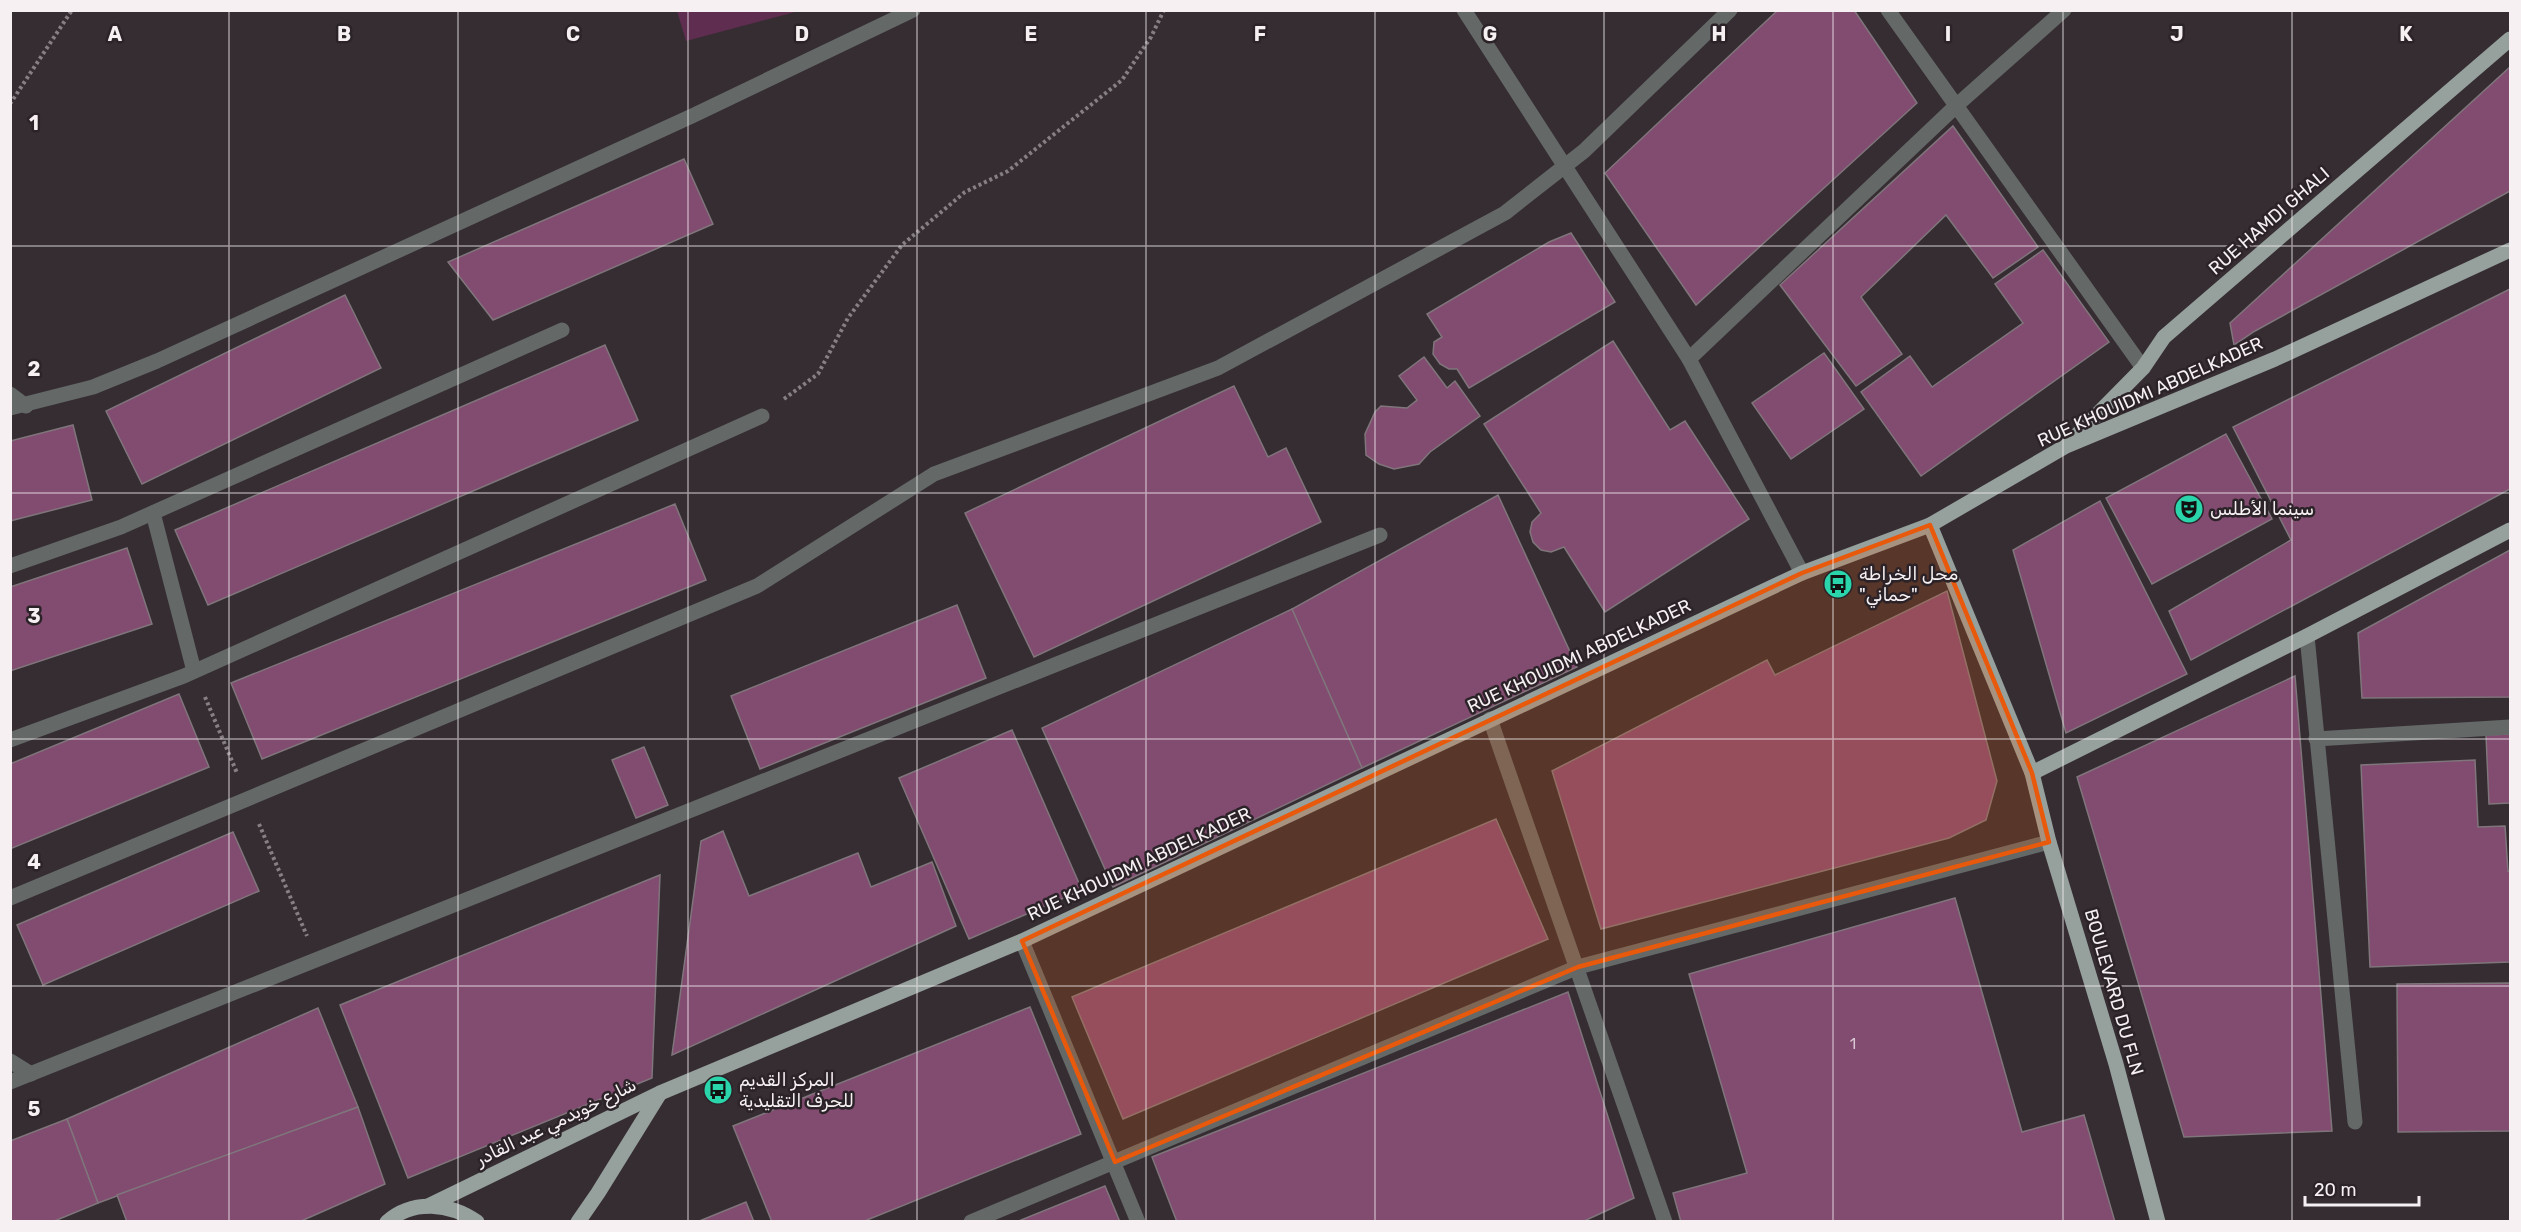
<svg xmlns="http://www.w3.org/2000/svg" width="2521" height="1232" font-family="Rubik,Cairo,sans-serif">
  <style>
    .green { fill: #5f2d50 }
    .building { fill: #824c71; stroke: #7f757b; stroke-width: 1.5 }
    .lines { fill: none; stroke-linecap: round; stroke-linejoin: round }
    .path { stroke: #867f83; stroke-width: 4; stroke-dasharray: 3 3; stroke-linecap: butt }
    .minor { stroke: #646867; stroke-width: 15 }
    .major { stroke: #96a09c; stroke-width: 15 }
    .marked { fill: #e8590c; fill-opacity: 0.2; stroke: #e8590c; stroke-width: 4.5; stroke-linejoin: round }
    .grid { fill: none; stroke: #f6f0f3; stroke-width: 1.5; stroke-opacity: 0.55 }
    .labels { text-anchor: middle; stroke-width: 5; stroke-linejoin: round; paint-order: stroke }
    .number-label { font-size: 15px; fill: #d9c7d2 }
    .street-label { font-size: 18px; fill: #f6f0f3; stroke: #2b2328 }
    .poi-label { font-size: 18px; fill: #f6f0f3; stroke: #2b2328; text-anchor: start }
    .grid-label { font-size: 20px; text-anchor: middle; font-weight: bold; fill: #f6f0f3; stroke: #2b2328; stroke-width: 5; stroke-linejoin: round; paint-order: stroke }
  </style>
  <rect width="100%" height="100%" fill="#352d32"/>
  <!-- green -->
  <polygon class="green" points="677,11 677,10 799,11 686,41"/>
  <!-- building -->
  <g class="building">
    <polygon points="1778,10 1854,10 1917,103 1696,305 1605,173"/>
    <polygon points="2510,67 2510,191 2255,331 2234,345 2230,323"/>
    <polygon points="1953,126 2038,247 1993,278 1946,215 1861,297 1902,354 1856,386 1780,285"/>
    <polygon points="684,159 713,224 493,320 448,262"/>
    <polygon points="1571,233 1615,302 1469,388 1457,369 1449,369 1440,364 1433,354 1434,342 1442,337 1427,314 1549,242"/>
    <polygon points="2043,250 2109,342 1921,476 1861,392 1910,356 1932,387 2023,323 1995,284"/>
    <polygon points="2510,289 2510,489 2191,660 2169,611 2291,540 2233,427"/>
    <polygon points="345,295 381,368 142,484 106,411"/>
    <polygon points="1613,341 1670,430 1685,421 1749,519 1605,612 1564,547 1551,552 1541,550 1533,542 1530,532 1532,522 1541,513 1484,424"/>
    <polygon points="605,345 638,420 208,605 175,530"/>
    <polygon points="1824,353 1864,409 1791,459 1752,403"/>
    <polygon points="1424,357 1447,388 1455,381 1480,416 1430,452 1419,464 1394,469 1379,464 1366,455 1365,434 1375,412 1381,406 1407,408 1417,400 1399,376"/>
    <polygon points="1234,386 1268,457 1286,448 1321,522 1034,657 965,513"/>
    <polygon points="73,425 92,500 10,521 10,441"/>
    <polygon points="2226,434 2272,519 2152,584 2106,498"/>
    <polygon points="1498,495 1577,667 1362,768 1292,609"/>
    <polygon points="2100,501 2187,674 2066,733 2013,550"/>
    <polygon points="675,504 706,580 262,759 231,683"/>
    <polygon points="127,548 152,624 10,671 10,587"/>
    <polygon points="2510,550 2510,697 2362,698 2358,633"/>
    <polygon points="1947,591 1997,781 1986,820 1949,838 1601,929 1552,771 1767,660 1775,675"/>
    <polygon points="957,605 986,678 760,769 731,696"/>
    <polygon points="1292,609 1362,768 1113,887 1042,728"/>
    <polygon points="2295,676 2332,1131 2184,1137 2077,777"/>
    <polygon points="179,694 209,767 10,849 10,764"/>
    <polygon points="1012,730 1082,890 969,939 899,778"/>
    <polygon points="2510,734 2510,803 2489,804 2486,735"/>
    <polygon points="644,747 668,805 636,818 612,760"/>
    <polygon points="2475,760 2478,827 2505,826 2508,871 2510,871 2510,962 2370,967 2361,765"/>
    <polygon points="1496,819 1548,939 1123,1119 1072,997"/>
    <polygon points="723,831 749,896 858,853 871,887 932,862 956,926 672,1055 701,841"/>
    <polygon points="233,832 259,891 43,985 17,925"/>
    <polygon points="660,875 652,1078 408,1178 340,1005"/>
    <polygon points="1955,898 2022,1132 2084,1115 2115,1222 1681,1222 1673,1193 1747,1173 1689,974"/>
    <polygon points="2510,983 2510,1131 2398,1132 2397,984"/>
    <polygon points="1568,992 1634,1198 1582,1222 1177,1222 1152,1157"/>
    <polygon points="1030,1007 1081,1134 862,1222 772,1222 733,1126"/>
    <polygon points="318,1008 358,1107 98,1203 67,1119"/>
    <polygon points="358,1107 385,1184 299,1222 127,1222 117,1195"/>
    <polygon points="67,1119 98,1203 52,1222 10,1222 10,1141"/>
    <polygon points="1105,1186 1120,1222 1016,1222"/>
    <polygon points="746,1202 754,1222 697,1222"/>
  </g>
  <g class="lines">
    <!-- path -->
    <g class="path">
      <polyline points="10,104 72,10"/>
      <polyline points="784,399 818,374 848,318 902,245 965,192 1008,171 1122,80 1151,37 1164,10"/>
      <polyline points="205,697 237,773"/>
      <polyline points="259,824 307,936"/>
    </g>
    <!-- minor -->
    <g class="minor">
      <polyline points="1464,10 1689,359 1802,573"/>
      <polyline points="1888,10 2143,368"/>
      <polyline points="1689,359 1957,105 2064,10"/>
      <polyline points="10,394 26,406"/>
      <polyline points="10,408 93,387 157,361 692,116 913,10"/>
      <polyline points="153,513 194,671"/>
      <polyline points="10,566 121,527 562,330"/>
      <polyline points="2307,636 2355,1122"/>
      <polyline points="1490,719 1665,1222"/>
      <polyline points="2316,739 2510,727"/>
      <polyline points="10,740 184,676 762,416"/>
      <polyline points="10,898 757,586 934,474 1218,368 1505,213 1584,151 1730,10"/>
      <polyline points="1022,941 1138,1222"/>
      <polyline points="10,1061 31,1074"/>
      <polyline points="10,1082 1380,535"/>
      <polyline points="971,1222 1578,967 2049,842"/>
    </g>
    <!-- major -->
    <g class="major">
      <polyline points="2072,440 2143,368 2164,337 2510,39"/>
      <polyline points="1930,525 2032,773 2049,842 2116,1064 2158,1222"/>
      <polyline points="2032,773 2307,636 2510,530"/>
      <polyline points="428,1206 660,1093 1022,941 1802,573 1930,525 2066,446 2275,359 2510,250"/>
      <path d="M387,1222C413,1199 450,1203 477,1222"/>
      <polyline points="578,1222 598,1193 660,1093"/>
    </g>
  </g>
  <!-- marked area -->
  <path class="marked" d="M1930,525L2032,773L2049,842L1578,967L1115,1162L1022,941L1802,573Z"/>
  <!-- grid -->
  <path class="grid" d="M229,10V1222M458,10V1222M688,10V1222M917,10V1222M1146,10V1222M1375,10V1222M1604,10V1222M1833,10V1222M2063,10V1222M2292,10V1222M10,246H2510M10,493H2510M10,739H2510M10,986H2510"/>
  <!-- icons -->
  <defs>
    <g id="theatre-disc" transform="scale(1.5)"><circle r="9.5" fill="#2bd5ac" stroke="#2b2328"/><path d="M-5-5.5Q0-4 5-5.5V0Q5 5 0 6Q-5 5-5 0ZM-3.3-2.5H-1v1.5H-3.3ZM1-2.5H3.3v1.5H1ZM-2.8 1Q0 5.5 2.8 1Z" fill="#111"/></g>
    <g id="bus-disc" transform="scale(1.5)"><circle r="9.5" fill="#2bd5ac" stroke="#2b2328"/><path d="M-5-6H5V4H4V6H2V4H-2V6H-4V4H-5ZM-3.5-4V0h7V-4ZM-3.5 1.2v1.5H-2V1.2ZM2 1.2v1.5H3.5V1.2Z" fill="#111"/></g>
  </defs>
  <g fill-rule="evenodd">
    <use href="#theatre-disc" x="2189" y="509"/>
    <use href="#bus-disc" x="1838" y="584"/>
    <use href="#bus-disc" x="718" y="1090"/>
  </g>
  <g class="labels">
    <!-- number labels -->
    <g class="number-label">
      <text x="1853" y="1049">1</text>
    </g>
    <!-- street labels -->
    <g class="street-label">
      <text transform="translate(2269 221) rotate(-41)" y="6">RUE HAMDI GHALI</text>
      <text transform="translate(2150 392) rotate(-24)" y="6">RUE KHOUIDMI ABDELKADER</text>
      <text transform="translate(1579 656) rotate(-25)" y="6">RUE KHOUIDMI ABDELKADER</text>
      <text transform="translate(1139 864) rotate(-25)" y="6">RUE KHOUIDMI ABDELKADER</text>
      <text transform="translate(2114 992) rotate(74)" y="6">BOULEVARD DU FLN</text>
      <text transform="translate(556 1122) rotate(-26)" y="6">شارع خويدمي عبد القادر</text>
    </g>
    <!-- poi labels -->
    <g class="poi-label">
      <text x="2210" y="515">سينما الأطلس</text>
      <text x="1859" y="580">محل الخراطة<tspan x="1859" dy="21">"حماني"</tspan></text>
      <text x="739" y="1086">المركز القديم<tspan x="739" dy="21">للحرف التقليدية</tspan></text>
    </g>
  </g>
  <g class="grid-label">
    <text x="115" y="41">A</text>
    <text x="344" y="41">B</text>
    <text x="573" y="41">C</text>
    <text x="802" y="41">D</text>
    <text x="1031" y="41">E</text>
    <text x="1260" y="41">F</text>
    <text x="1490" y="41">G</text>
    <text x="1719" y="41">H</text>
    <text x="1948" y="41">I</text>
    <text x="2177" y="41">J</text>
    <text x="2406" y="41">K</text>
    <text x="34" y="130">1</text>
    <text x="34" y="376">2</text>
    <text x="34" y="623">3</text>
    <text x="34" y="869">4</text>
    <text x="34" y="1116">5</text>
  </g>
  <!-- border -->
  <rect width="2521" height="1232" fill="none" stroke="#f6f0f3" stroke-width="24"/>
  <!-- scale -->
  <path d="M2305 1196v9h114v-9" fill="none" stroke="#f6f0f3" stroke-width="3"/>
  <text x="2314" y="1196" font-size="18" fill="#f6f0f3" stroke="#2b2328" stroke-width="4.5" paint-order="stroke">20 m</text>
</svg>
